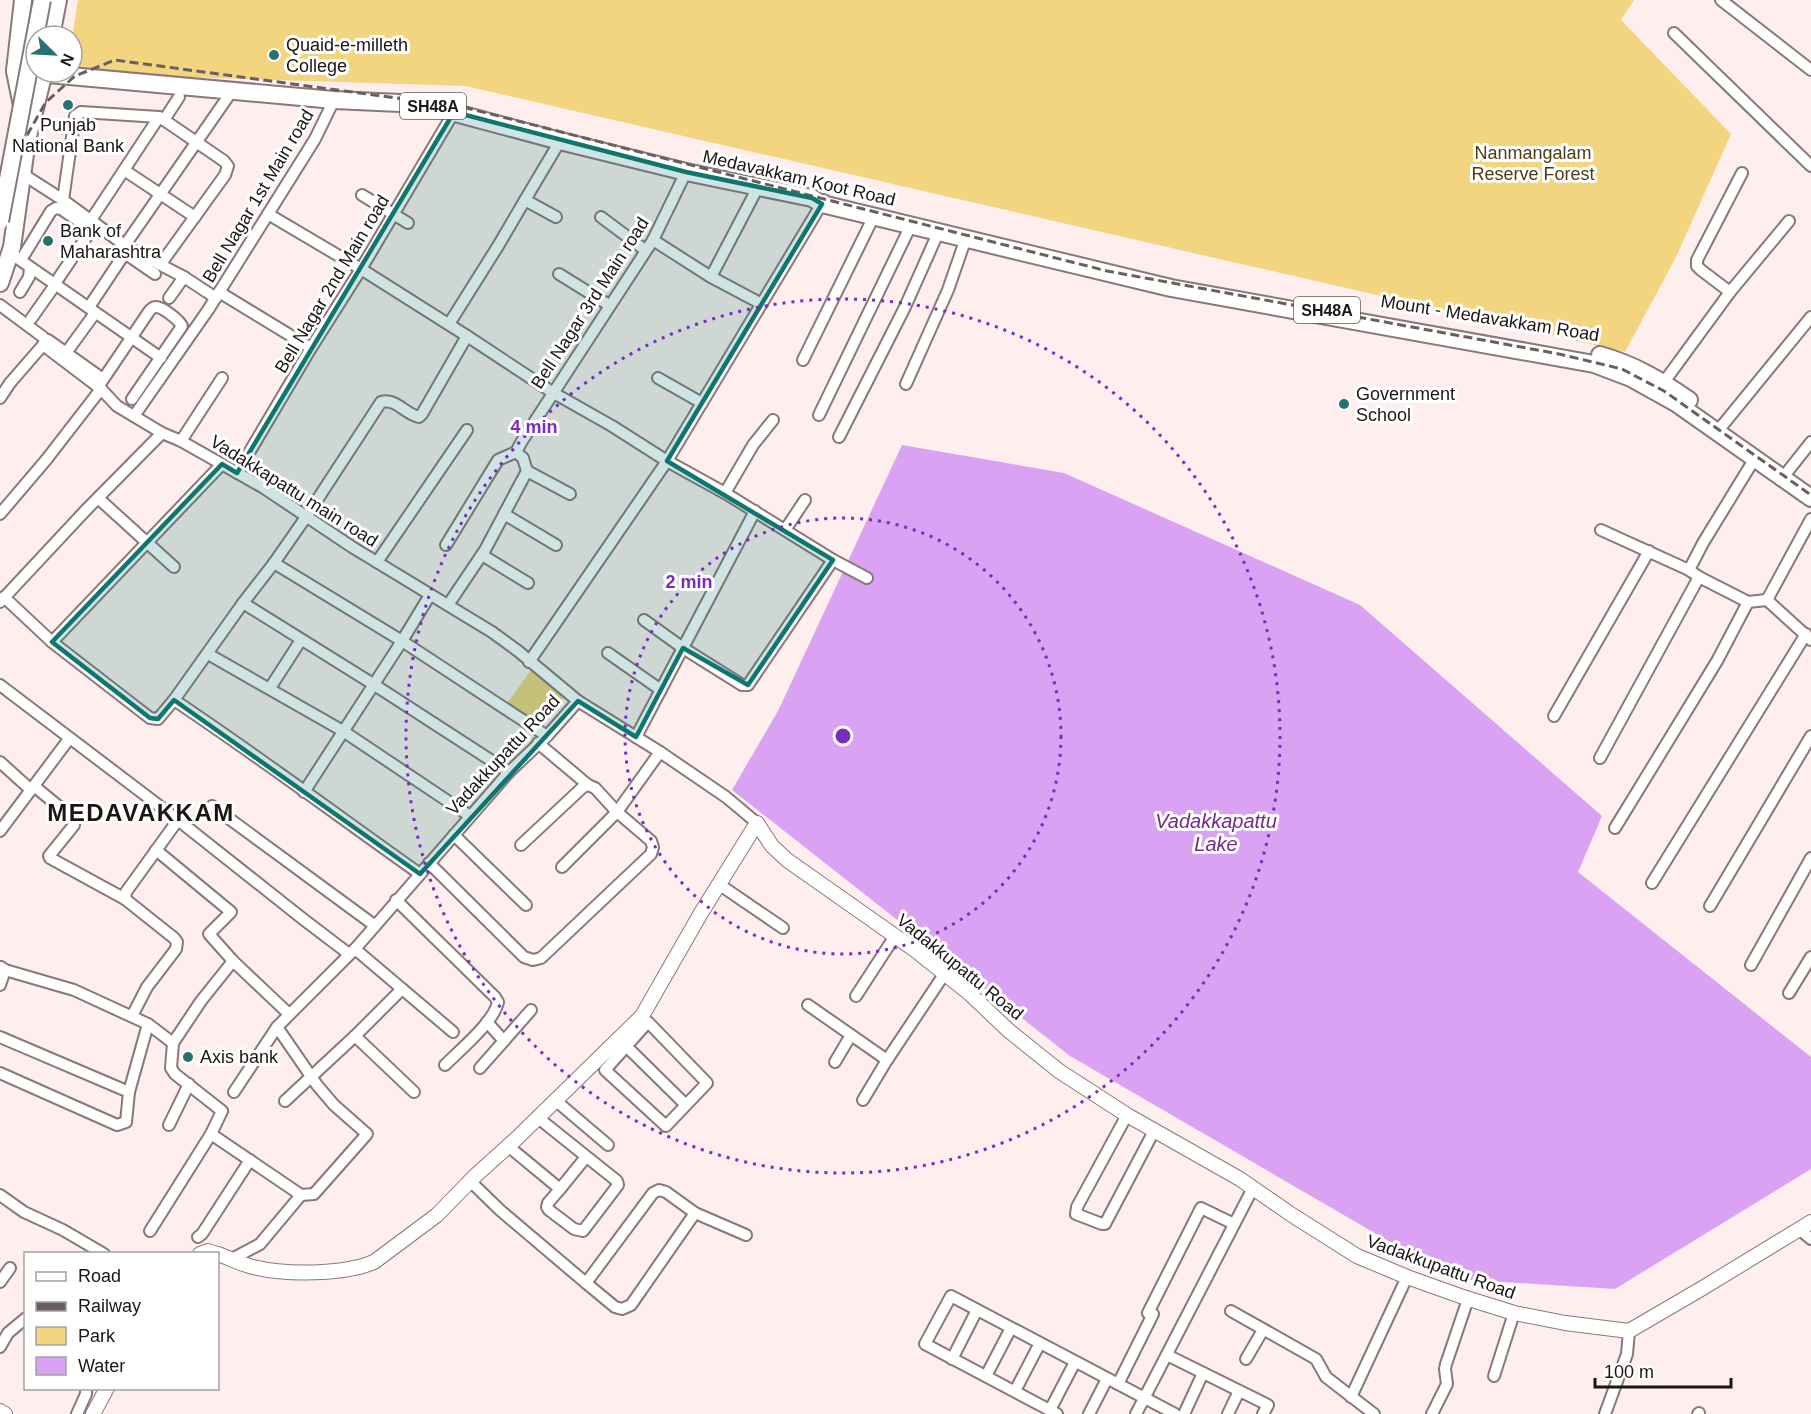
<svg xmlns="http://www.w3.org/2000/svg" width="1811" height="1414" font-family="Helvetica,sans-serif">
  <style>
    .green { fill: #f3d47f }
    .water { fill: #daa2f2 }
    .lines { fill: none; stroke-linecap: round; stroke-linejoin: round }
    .minor-casing { stroke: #897877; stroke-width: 14 }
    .tertiary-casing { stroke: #897877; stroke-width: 16 }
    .primary-casing { stroke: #897877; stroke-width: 20 }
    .minor { stroke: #fff; stroke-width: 10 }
    .tertiary { stroke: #fff; stroke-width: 14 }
    .primary { stroke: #fff; stroke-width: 16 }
    .rail { stroke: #685f5e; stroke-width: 3; stroke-dasharray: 9 4.5; stroke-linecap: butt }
    .primary-bridge-casing { stroke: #897877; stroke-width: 20; stroke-linecap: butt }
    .primary-bridge { stroke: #fff; stroke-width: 16 }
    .marked { fill: #0f766e; fill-opacity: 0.2; stroke: #0f766e; stroke-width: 4.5; stroke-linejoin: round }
    .ring { fill: none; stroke: #7b2cbf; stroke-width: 3; stroke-dasharray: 3 6 }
    .poi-dot { fill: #27716e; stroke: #fff; stroke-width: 2 }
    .labels { text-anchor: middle; stroke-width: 6; stroke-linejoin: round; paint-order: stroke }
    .shield { fill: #fff; stroke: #5f5b5a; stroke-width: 1.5 }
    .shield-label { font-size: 16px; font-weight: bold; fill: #1b1514 }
    .poi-label { font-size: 18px; fill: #1b1514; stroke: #fff; text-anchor: start }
    .park-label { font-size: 18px; fill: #4b3c12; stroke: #fff }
    .street-label { font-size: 18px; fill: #1b1514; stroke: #fff }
    .water-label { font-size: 20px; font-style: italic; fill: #702c89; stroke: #fff }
    .district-label { font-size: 24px; font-weight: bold; letter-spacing: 1.5px; fill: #1b1514; stroke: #fff }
    .centre { fill: #7b2cbf; stroke: #fff; stroke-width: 3 }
    .ring-label { font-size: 18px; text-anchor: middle; font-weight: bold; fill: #7b2cbf; stroke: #fff; stroke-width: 6; stroke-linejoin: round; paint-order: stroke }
  </style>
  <rect width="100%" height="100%" fill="#feefee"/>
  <!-- green -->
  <g class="green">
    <polygon points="78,0 1634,0 1621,20 1731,134 1676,257 1625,352 465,86 66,73 72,72 72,38"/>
    <polygon points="531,670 565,696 542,726 506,705"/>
  </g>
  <!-- water -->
  <polygon class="water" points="902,445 1064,473 1360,605 1602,816 1578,872 1811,1057 1811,1169 1615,1289 1454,1279 1070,1056 732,790 778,711"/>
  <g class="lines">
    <!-- minor casing -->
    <g class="minor-casing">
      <g id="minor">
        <polyline points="1721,0 1811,70"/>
        <polyline points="1674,33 1811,166"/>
        <polyline points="164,120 179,97"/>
        <polyline points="124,170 195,217"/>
        <polyline points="21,173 63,200 130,249 184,277 216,298"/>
        <polyline points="362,195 408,223"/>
        <polyline points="63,200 75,116 81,112 159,117 164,120 224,161 228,166 225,175 160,265"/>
        <polyline points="525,200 560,141"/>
        <polyline points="824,200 667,461 725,493 833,560 867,578"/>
        <polyline points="268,214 361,269 467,336 552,392 612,426 667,461 529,662"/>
        <polyline points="601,217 645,250"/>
        <polyline points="91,220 159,117"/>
        <polyline points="653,240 711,277 758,187"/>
        <polyline points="125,245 232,91"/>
        <polyline points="123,252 155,274"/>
        <polyline points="10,253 161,358"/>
        <polyline points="24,255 51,211 56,208 61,209 90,229"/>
        <polyline points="559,274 609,305"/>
        <polyline points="711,277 762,304"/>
        <polyline points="58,279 91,230"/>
        <polyline points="20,292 29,277 30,268"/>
        <polyline points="219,292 311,348"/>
        <polyline points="1730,292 1701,270 1697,266 1697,260 1742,173"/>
        <polyline points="169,298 184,277"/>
        <polyline points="91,304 125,253"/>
        <polyline points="0,305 43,337 45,341 43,345 101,389 117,406 162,433 181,441 264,488 352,547 492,632 518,651 578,701 660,752 726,797 757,823"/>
        <polyline points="31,319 55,285"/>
        <polyline points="449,324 498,246 525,200 556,217"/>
        <polyline points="48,340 103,379"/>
        <polyline points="66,353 95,313"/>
        <polyline points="803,360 874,216"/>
        <polyline points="658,378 702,403"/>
        <polyline points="1664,382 1730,292 1789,221"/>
        <polyline points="906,384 948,290 966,238"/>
        <path d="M98,387L150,310C152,309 153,307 155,307C162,306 179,320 182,326L132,399"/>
        <polyline points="0,398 10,383 43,345"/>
        <polyline points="819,415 911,225"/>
        <polyline points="134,416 208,310 315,139 334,100"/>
        <polyline points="1717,432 1811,317"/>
        <polyline points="839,437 905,307 938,233"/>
        <polyline points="181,441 222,378"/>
        <polyline points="527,471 570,494"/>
        <polyline points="1788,471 1811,442"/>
        <polyline points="237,473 311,348 361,269 454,112"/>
        <polyline points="725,493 753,445 773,420"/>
        <polyline points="98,498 174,567"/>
        <polyline points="0,514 46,460 101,389"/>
        <polyline points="504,514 556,545"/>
        <polyline points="785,530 805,500"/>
        <polyline points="1601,530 1689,570 1699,577 1748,602 1767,600 1811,640"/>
        <polyline points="446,545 498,460 516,452"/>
        <polyline points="482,555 528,583"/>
        <polyline points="377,562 467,430"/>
        <polyline points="274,563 402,641 430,595"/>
        <polyline points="1689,570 1703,543 1755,458"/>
        <path d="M4,597L52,642L150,718L158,719L174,700L243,603L274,563L306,517L381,402C396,398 405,414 419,417L422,414L467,336"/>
        <polyline points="1767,600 1811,519"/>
        <polyline points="0,602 85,511 162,433"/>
        <polyline points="243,603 373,684 509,772"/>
        <polyline points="448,605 485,550 527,471 523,458 516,452 522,441 653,240 686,172"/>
        <polyline points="644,620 683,648 742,685 748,685 833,560"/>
        <polyline points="52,642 222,464"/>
        <polyline points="608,653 661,690"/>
        <polyline points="208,654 343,731 470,816"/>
        <polyline points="0,685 178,820 303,919 349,954"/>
        <polyline points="270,688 301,640"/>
        <path d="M174,700C258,756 338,816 420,874"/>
        <polyline points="1554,716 1649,551"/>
        <polyline points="636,737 755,511"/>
        <polyline points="538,743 588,785"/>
        <polyline points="1600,758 1699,577"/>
        <polyline points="0,762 31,790"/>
        <polyline points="34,786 74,819 74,825 49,856 50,858 125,899"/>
        <polyline points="304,792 402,641 547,736"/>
        <polyline points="212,806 374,925"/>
        <polyline points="1615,828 1717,661 1748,602"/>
        <polyline points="0,831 69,739"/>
        <polyline points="454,835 526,905"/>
        <polyline points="156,850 231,912 209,934 233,961 289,1014"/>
        <polyline points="429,863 524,957 533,960 541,958 651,854 653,847 651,841 617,812 595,788 588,785 583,787 521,845"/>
        <polyline points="562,867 617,812 660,752"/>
        <polyline points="1652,883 1806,634"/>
        <polyline points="720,885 783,928"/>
        <path d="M396,900L495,997L498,1002C494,1022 460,1050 445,1065"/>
        <polyline points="1710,906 1811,736"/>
        <polyline points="355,949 453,1032"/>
        <polyline points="1751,965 1811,858"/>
        <polyline points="5,970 74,990 148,1024 173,1043"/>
        <polyline points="0,985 5,970 1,967"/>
        <polyline points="1789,993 1811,957"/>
        <polyline points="856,996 895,936"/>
        <polyline points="808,1005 887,1060"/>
        <polyline points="132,1016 147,987 176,949 177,942 174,938 125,899 126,892 178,820"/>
        <polyline points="487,1022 504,1041"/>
        <polyline points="355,1036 414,1092"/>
        <polyline points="0,1037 129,1092"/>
        <polyline points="618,1038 626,1046 686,1105 707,1083 648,1022 605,1070 666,1126 686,1105"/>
        <polyline points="835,1062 851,1035"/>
        <polyline points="480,1068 531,1010"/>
        <polyline points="0,1073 117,1125 126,1122 129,1092 148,1024"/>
        <polyline points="234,1092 277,1027 355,949 509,772 547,736 578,701"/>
        <polyline points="555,1100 608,1145"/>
        <polyline points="863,1100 887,1060 945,973"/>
        <polyline points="285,1101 355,1036 402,989"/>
        <polyline points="1127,1115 1077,1207 1076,1214 1102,1224 1105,1224 1154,1131"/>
        <polyline points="169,1125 189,1084"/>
        <polyline points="211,1134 301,1195 314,1194 367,1134 334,1105 317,1085 277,1027"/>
        <polyline points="508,1146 560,1189 548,1203 547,1207 549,1210 574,1229 583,1231 618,1185 617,1181 537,1117"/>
        <polyline points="470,1181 501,1211 586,1283 653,1193 659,1190 666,1192 695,1213 746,1235"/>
        <polyline points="560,1189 586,1157"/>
        <polyline points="0,1195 24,1212 63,1230 104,1254"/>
        <polyline points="1799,1229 1811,1239"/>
        <polyline points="150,1231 211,1134 222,1111 175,1074 171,1068 173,1043 201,1001 233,961"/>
        <polyline points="198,1237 202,1234 250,1160"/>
        <polyline points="232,1259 260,1244 301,1195"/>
        <polyline points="0,1282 10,1268"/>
        <polyline points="586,1283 615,1307 622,1309 631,1305 695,1213"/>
        <polyline points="1231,1311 1316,1359 1326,1377 1374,1414"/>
        <polyline points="0,1347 8,1333 26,1318"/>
        <polyline points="1167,1355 1268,1405 1263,1414"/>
        <polyline points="952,1359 977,1310"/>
        <polyline points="1246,1359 1263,1330"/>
        <polyline points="986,1376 1011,1328"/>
        <polyline points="1494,1376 1514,1313"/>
        <polyline points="1118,1384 1153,1314 1148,1313 1201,1208 1234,1224"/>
        <polyline points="1015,1391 1040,1343"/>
        <polyline points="1351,1397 1407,1277"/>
        <polyline points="1050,1410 1075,1362"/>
        <polyline points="77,1414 86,1394 86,1388"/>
        <polyline points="1057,1414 925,1344 951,1296 1175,1414"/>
        <polyline points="1089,1414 1107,1379"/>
        <polyline points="1136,1414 1253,1188"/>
        <polyline points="1184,1414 1203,1373"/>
        <polyline points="1228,1414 1239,1391"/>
        <polyline points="1432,1414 1447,1384 1445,1369 1446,1364 1468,1299"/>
        <polyline points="1605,1414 1627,1354 1629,1331"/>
        <polyline points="1698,1414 1699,1413"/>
      </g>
    </g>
    <!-- tertiary casing -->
    <g class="tertiary-casing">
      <g id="tertiary">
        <polyline points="200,1254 208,1251 217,1254"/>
        <path d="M218,1254C229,1258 241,1264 253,1267C286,1275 343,1275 374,1262L437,1215L475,1176L515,1140L642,1016L701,913L757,823L772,846L787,860L915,950L969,993L1008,1030L1059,1071L1127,1115L1240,1179L1292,1215L1357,1256L1407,1277L1466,1298L1514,1313L1565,1323L1629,1331L1701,1289L1811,1222"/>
        <polyline points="0,1411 5,1414"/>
        <polyline points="93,1414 107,1388"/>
      </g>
    </g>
    <!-- primary casing -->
    <g class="primary-casing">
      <g id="primary">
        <polyline points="51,36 58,0"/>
        <polyline points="15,71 334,100 422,104 560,141 686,172 812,198 822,204 1171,288 1594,364 1631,378 1676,403 1811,498"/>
        <polyline points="22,106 15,71 23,0"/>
        <polyline points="0,283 12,247 27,140 44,72"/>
        <path d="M1600,355C1635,365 1660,380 1689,400"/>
      </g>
    </g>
    <!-- minor -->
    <use href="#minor" class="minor"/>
    <!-- tertiary -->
    <use href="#tertiary" class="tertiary"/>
    <!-- primary -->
    <use href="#primary" class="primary"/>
    <!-- rail -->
    <polyline class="rail" points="0,182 46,102 75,76 115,60 463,107 1107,271 1559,354 1622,369 1664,391 1811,495"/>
    <!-- primary-bridge casing -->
    <g class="primary-bridge-casing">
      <polyline id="primary-bridge" points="0,221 42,0"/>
    </g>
    <!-- primary-bridge -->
    <use href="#primary-bridge" class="primary-bridge"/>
  </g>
  <!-- marked area -->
  <path class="marked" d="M454,112L686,172L812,198L822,204L667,461L833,560L748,685L683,648L636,737L578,701L420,874L174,700L158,719L150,718L52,642L222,464L237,473Z"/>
  <!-- distance rings -->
  <g class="ring">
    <circle cx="843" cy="736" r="218"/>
    <circle cx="843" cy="736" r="437"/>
  </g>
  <!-- markers -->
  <g class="poi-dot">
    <circle cx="274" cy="55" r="6"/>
    <circle cx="68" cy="105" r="6"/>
    <circle cx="48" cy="241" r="6"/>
    <circle cx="1344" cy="404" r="6"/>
    <circle cx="188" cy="1057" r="6"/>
  </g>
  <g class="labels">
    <!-- shield labels -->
    <g class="shield">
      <rect x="400" y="93" width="66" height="26" rx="4.5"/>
      <rect x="1294" y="297" width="66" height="26" rx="4.5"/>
    </g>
    <g class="shield-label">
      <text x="433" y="112">SH48A</text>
      <text x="1327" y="316">SH48A</text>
    </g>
    <!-- poi labels -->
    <g class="poi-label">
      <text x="286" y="51">Quaid-e-milleth<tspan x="286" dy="21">College</tspan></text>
      <text x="68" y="131" text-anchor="middle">Punjab<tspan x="68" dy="21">National Bank</tspan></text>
      <text x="60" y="237">Bank of<tspan x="60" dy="21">Maharashtra</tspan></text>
      <text x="1356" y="400">Government<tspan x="1356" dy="21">School</tspan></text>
      <text x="200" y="1063">Axis bank</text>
    </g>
    <!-- park labels -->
    <g class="park-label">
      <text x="1533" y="159">Nanmangalam<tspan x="1533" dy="21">Reserve Forest</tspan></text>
    </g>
    <!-- street labels -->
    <g class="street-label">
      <text transform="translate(799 178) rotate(13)" y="6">Medavakkam Koot Road</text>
      <text transform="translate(258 196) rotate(-59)" y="6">Bell Nagar 1st Main road</text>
      <text transform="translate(332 284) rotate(-59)" y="6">Bell Nagar 2nd Main road</text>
      <text transform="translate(590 303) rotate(-57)" y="6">Bell Nagar 3rd Main road</text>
      <text transform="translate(1490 318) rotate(9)" y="6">Mount - Medavakkam Road</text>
      <text transform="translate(294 491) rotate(32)" y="6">Vadakkapattu main road</text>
      <text transform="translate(503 755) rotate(-47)" y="6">Vadakkupattu Road</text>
      <text transform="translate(960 967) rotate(39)" y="6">Vadakkupattu Road</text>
      <text transform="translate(1441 1267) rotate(20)" y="6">Vadakkupattu Road</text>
    </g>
    <!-- water labels -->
    <g class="water-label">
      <text x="1216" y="828">Vadakkapattu<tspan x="1216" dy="23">Lake</tspan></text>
    </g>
    <!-- district labels -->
    <g class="district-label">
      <text x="141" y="821">MEDAVAKKAM</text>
    </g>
  </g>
  <circle cx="843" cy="736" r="9" class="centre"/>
  <g class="ring-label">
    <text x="534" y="433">4 min</text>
    <text x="689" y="588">2 min</text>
  </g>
  <!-- legend -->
  <rect x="24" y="1252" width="195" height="138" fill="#ffffff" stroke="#a4a1a1" stroke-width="1.5"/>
  <rect x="36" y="1272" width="30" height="9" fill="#ffffff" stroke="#a4a1a1" stroke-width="1.5"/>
  <text x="78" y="1282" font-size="18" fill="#1b1514">Road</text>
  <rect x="36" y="1302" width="30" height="9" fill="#685f5e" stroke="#a4a1a1" stroke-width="1.5"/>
  <text x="78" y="1312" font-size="18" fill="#1b1514">Railway</text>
  <rect x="36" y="1327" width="30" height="18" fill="#f3d47f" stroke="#a4a1a1" stroke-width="1.5"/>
  <text x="78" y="1342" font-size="18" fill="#1b1514">Park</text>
  <rect x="36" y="1357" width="30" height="18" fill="#daa2f2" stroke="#a4a1a1" stroke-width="1.5"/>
  <text x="78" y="1372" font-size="18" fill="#1b1514">Water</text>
  <!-- north arrow -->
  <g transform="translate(54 54) rotate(114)"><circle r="28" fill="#ffffff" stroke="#a4a1a1" stroke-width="1.5"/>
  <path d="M0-4.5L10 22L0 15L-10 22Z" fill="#27716e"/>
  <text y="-9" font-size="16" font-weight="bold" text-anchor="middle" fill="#1b1514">N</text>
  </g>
  <!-- scale -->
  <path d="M1595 1378v9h136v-9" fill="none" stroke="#1b1514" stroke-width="3"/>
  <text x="1604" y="1378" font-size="18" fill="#1b1514" stroke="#ffffff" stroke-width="4.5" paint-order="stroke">100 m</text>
</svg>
